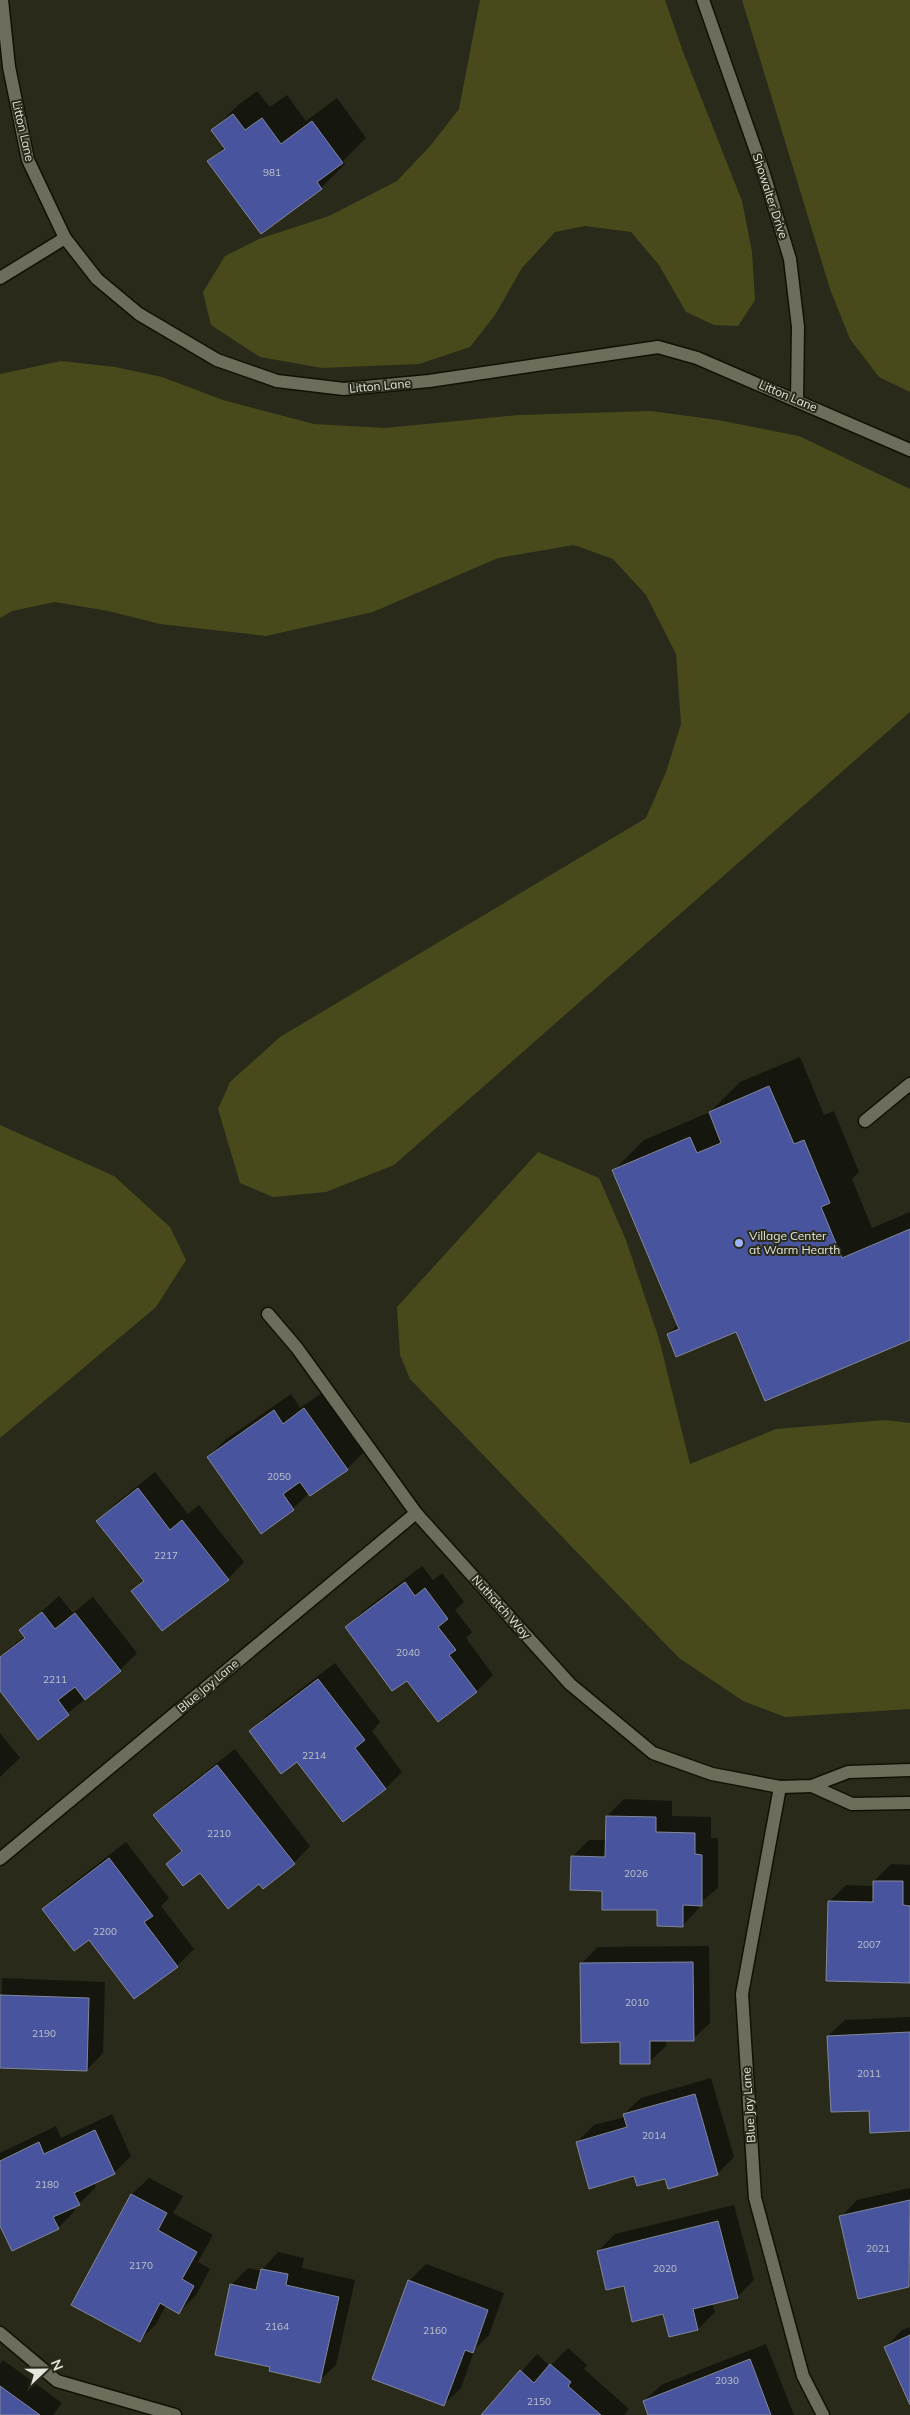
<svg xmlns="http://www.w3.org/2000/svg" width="910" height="2415" font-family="Mulish,sans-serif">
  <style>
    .green { fill: #484a1b }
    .shadow { fill: #0007 }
    .building { fill: #48559e; stroke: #828799 }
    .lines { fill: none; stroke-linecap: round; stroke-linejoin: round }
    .service-casing { stroke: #121204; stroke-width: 15 }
    .minor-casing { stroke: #121204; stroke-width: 15 }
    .service { stroke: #6c6e5b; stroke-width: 12 }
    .minor { stroke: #6c6e5b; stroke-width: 12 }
    .poi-dot { fill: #a1b3fd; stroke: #292a1a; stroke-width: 2 }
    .labels { text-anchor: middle; stroke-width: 4; stroke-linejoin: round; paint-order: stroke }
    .number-label { font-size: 10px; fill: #bec2cc }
    .street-label { font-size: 12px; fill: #e5e6dc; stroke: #292a1a }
    .poi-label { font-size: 12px; fill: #e5e6dc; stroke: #292a1a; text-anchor: start }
  </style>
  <rect width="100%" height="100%" fill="#292a1a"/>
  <!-- green -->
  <g class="green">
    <polygon points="480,0 665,0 682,49 742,201 752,252 755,300 738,326 714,325 686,312 659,265 631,232 585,226 555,232 522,268 495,315 470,347 419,364 322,368 260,357 211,325 203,292 225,256 259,239 329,216 397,181 431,145 459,109"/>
    <polygon points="742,0 910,0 910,392 879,377 850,339 830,289"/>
    <polygon points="61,361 115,367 162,377 223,400 314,424 385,428 519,415 651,411 718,420 799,436 910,489 910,712 394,1165 326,1192 273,1197 240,1183 218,1109 230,1082 280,1037 646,818 666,772 681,724 676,654 646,595 613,559 574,545 498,558 373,612 266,636 160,624 108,611 55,602 12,611 0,618 0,374"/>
    <polygon points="0,1125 114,1176 170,1227 186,1260 156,1307 0,1438"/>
    <polygon points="538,1152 599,1178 626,1240 659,1339 690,1464 776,1429 885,1420 910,1423 910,1709 785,1717 743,1701 679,1658 410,1379 400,1355 397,1307"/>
  </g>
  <!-- shadow -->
  <g class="shadow">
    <polygon points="257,91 270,107 287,95 306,121 337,98 366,138 343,161 345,164 321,188 261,232 209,162 225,146 213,130 237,106"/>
    <polygon points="800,1057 824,1115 834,1111 859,1172 852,1179 872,1228 910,1212 910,1338 737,1330 668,1334 678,1324 614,1170 644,1140 710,1112 740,1082"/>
    <polygon points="322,1393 364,1452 347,1469 309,1493 293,1509 208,1457 225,1440 291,1394 300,1408"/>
    <polygon points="155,1472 188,1514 199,1505 244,1562 228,1579 133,1591 144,1580 98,1521 115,1504"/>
    <polygon points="422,1566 433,1580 442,1573 464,1602 455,1610 472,1632 466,1638 493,1675 477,1691 438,1720 407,1679 346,1628 363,1611"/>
    <polygon points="59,1596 73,1613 93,1597 137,1653 120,1670 38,1738 0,1689 0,1656 25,1636 20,1630"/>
    <polygon points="335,1663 380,1722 372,1731 402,1772 386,1788 343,1821 297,1760 251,1731 268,1714"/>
    <polygon points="0,1733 20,1758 0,1777"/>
    <polygon points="235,1749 310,1846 294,1863 259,1882 167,1864 182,1849 155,1815 172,1798"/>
    <polygon points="624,1799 672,1801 672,1816 711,1817 711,1838 718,1838 718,1888 699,1904 699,1908 683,1925 658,1909 603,1889 572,1857 589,1840 606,1840 607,1816"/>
    <polygon points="126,1842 169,1898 161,1906 194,1949 177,1966 89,1938 43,1909 60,1893"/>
    <polygon points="891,1864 910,1865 910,1982 829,1902 846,1885 874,1886 874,1881"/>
    <polygon points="709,1946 710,2023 693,2039 666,2040 666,2046 649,2062 621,2041 581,1964 598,1947"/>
    <polygon points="2,1978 105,1982 103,2053 87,2070 0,2067"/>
    <polygon points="910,2017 910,2130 870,2109 828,2036 845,2020"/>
    <polygon points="711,2078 734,2157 717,2174 666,2177 635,2175 577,2142 594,2125 625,2117 624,2114 641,2098"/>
    <polygon points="112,2114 131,2156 114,2173 94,2183 96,2187 79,2204 72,2207 75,2211 58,2228 0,2223 0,2153 56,2126 61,2138"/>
    <polygon points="149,2178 183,2196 173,2213 213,2235 198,2262 210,2269 196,2295 179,2312 166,2305 156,2324 139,2341 73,2304 132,2194"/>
    <polygon points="910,2188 910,2284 909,2286 841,2217 857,2200"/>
    <polygon points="734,2205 754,2280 737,2297 712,2303 715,2312 698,2329 670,2335 664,2312 625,2285 598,2251 615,2234"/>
    <polygon points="278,2252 304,2258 302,2268 355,2280 336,2365 319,2381 272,2366 231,2285 248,2268 261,2271"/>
    <polygon points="426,2264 504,2293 489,2335 475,2349 461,2388 444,2404 409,2281"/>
    <polygon points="910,2327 910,2401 886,2347 902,2330"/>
    <polygon points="766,2344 794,2415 649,2415 644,2401 661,2385"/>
    <polygon points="568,2348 587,2365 584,2369 629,2409 624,2415 483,2415 537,2354 550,2366"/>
    <polygon points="3,2360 62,2403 53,2415 0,2415 0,2364"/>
  </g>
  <!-- building -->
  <g class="building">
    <polygon points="233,114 245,130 262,118 281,144 312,121 343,163 317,182 322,189 261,234 207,161 225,149 211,130"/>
    <polygon points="769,1086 794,1144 804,1140 830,1203 821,1207 842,1258 910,1229 910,1340 765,1401 736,1332 676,1357 667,1334 679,1329 612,1170 690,1137 697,1153 721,1143 709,1112"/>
    <polygon points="304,1408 348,1470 310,1496 300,1482 283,1494 294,1510 261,1534 207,1457 274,1410 283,1424"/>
    <polygon points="138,1488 170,1530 182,1520 229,1580 162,1631 131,1591 144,1581 96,1521"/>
    <polygon points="405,1582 415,1596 425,1588 448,1619 438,1627 456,1650 449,1655 477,1692 438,1722 407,1681 392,1691 345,1627"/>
    <polygon points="42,1612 55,1629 75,1613 121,1671 85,1700 75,1687 58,1700 69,1715 38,1740 0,1691 0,1657 25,1638 19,1630"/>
    <polygon points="318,1679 365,1740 355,1748 386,1789 343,1822 297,1762 281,1774 249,1731"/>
    <polygon points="217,1765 295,1864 263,1889 259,1884 228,1909 200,1873 183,1886 166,1864 182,1851 153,1815"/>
    <polygon points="606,1816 656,1817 656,1832 695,1833 695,1854 702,1855 702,1906 683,1905 683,1927 657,1926 657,1910 602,1910 602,1891 570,1890 571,1856 605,1857"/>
    <polygon points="109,1858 153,1916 144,1922 178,1967 134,1999 89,1940 74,1951 42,1909"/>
    <polygon points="873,1881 903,1881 903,1905 910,1906 910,1983 826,1981 828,1901 873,1902"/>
    <polygon points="693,1962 694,2041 650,2041 650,2064 620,2064 620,2042 581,2043 580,1963"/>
    <polygon points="0,1995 89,1998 87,2071 0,2068"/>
    <polygon points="910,2032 910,2131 870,2133 869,2111 831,2112 827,2036"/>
    <polygon points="695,2094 718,2175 668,2189 665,2179 637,2186 634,2176 589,2189 576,2142 627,2127 623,2114"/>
    <polygon points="95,2130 115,2174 74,2193 80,2205 53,2217 59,2229 12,2251 0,2226 0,2161 39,2142 44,2154"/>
    <polygon points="131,2194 167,2213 158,2230 197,2252 182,2279 194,2286 179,2314 160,2303 140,2342 71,2305"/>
    <polygon points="910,2200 909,2287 858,2299 839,2216"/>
    <polygon points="718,2221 738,2298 693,2309 698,2330 669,2337 663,2314 632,2322 624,2286 606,2290 597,2251"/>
    <polygon points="261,2269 288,2274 286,2285 339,2297 320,2383 269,2371 270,2367 215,2355 230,2284 256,2290"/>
    <polygon points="408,2280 488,2310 473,2353 465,2350 444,2406 372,2379"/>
    <polygon points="910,2335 910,2405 884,2347"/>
    <polygon points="750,2359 771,2415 648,2415 643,2401"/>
    <polygon points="550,2364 571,2382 568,2386 601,2415 481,2415 520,2370 534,2383"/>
    <polygon points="0,2386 40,2415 0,2415"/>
  </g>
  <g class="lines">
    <!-- service casing -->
    <g class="service-casing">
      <g id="service">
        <polyline points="0,278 65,238"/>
        <polyline points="865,1121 910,1084"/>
      </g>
    </g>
    <!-- minor casing -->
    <g class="minor-casing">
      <g id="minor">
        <polyline points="2,0 9,67 28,160 65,238 97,279 139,314 217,360 277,381 344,389 429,381 658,347 697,358 910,450"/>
        <polyline points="703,0 763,171 790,259 798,327 797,400"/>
        <polyline points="268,1314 297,1348 416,1513 570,1684 653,1753 712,1774 780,1787 812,1786 848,1772 910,1770"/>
        <polyline points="812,1786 852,1804 910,1803"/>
        <polyline points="780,1787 742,1994 755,2198 803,2376 823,2415"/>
        <polyline points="0,1859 416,1513"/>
        <polyline points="0,2333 57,2381 175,2415"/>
      </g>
    </g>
    <!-- service -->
    <use href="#service" class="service"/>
    <!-- minor -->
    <use href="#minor" class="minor"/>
  </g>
  <!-- markers -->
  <circle class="poi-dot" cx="739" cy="1243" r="5"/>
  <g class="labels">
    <!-- number labels -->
    <g class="number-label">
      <text x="272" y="176">981</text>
      <text x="279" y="1480">2050</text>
      <text x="166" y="1559">2217</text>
      <text x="408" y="1656">2040</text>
      <text x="55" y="1683">2211</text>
      <text x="314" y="1759">2214</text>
      <text x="219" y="1837">2210</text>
      <text x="636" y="1877">2026</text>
      <text x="105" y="1935">2200</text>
      <text x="869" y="1948">2007</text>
      <text x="637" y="2006">2010</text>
      <text x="44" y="2037">2190</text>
      <text x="869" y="2077">2011</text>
      <text x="654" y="2139">2014</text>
      <text x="47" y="2188">2180</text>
      <text x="878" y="2252">2021</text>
      <text x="141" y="2269">2170</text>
      <text x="665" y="2272">2020</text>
      <text x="277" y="2330">2164</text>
      <text x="435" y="2334">2160</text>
      <text x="727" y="2384">2030</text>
      <text x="539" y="2405">2150</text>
    </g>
    <!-- street labels -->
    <g class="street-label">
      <text transform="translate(23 131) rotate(77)" y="4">Litton Lane</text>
      <text transform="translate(770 196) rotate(72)" y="4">Showalter Drive</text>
      <text transform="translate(380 386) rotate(-5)" y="4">Litton Lane</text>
      <text transform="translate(788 396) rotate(23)" y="4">Litton Lane</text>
      <text transform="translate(501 1607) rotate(48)" y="4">Nuthatch Way</text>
      <text transform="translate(208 1686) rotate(-40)" y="4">Blue Jay Lane</text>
      <text transform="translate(749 2105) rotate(-94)" y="4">Blue Jay Lane</text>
    </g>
    <!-- poi labels -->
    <g class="poi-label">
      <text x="749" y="1240">Village Center<tspan x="749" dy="14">at Warm Hearth</tspan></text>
    </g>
  </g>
  <!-- north arrow -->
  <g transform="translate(45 2370) rotate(68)" stroke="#292a1a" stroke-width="4" paint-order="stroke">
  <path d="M0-4L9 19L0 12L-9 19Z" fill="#e5e6dc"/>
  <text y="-8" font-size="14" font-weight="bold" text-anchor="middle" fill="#e5e6dc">N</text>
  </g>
</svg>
